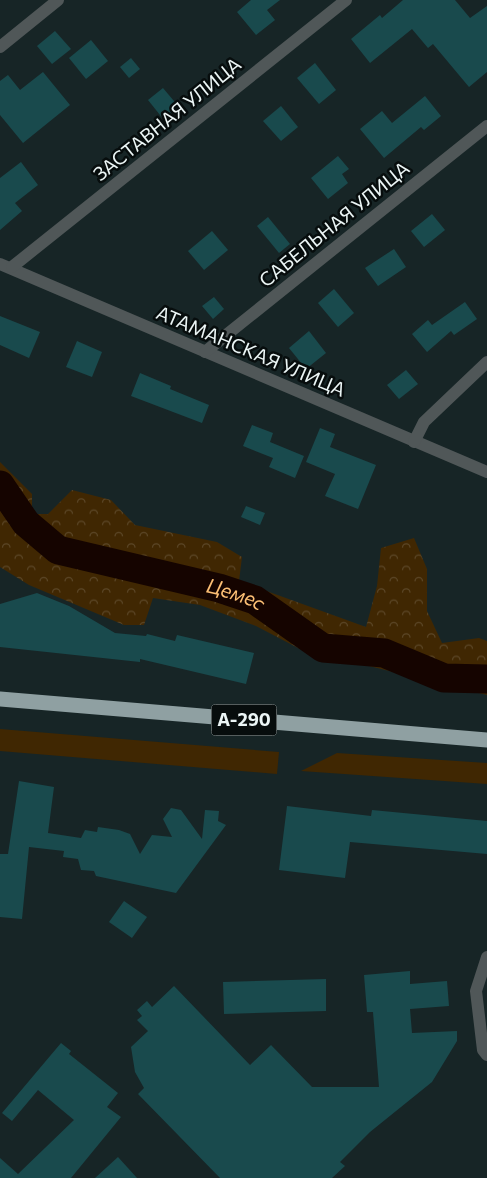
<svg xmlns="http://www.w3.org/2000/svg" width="487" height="1178" font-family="Commissioner,sans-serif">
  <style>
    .green { fill: #402702 }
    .forest { fill: url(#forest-crowns) }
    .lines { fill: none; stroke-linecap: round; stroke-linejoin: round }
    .river { stroke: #150400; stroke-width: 29 }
    .building { fill: #194a4d }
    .street { stroke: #505758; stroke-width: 12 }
    .highway { stroke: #8fa0a2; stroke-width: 15 }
    .labels { text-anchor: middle; stroke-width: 5; stroke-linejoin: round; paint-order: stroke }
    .shield { fill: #070d0d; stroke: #a7b0b0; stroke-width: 1 }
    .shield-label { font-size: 18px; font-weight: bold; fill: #ecf6f6 }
    .street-label { font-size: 19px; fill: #ecf6f6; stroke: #070d0d }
    .water-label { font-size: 20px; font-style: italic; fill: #fdc075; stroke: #070d0d }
  </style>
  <defs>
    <pattern id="forest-crowns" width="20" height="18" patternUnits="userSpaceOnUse" patternTransform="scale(1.25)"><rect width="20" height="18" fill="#402702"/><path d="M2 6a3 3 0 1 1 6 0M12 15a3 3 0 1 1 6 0" fill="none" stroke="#5c4728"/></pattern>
  </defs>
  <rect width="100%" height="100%" fill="#172526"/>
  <!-- green -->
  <g class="green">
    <polygon points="0,729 279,752 277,774 0,751"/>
    <polygon points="337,753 487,763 487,784 301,771"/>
  </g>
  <!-- forest -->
  <polygon class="forest" points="0,462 32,494 32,514 48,514 72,490 111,500 135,525 217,542 242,557 239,581 366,627 377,586 381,548 414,538 427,569 427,611 442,643 479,638 487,641 487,695 300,649 256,626 200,605 153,598 144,625 124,625 29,585 0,567"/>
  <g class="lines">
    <!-- river -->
    <path class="river" id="s1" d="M0,485L26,523L58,550L219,588L255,600L323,648L384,653L444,678L487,679"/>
  </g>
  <!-- building -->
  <g class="building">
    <polygon points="251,0 280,0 267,10 275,20 256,35 237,12"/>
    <polygon points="403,0 455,0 470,18 487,6 487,72 469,87 433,44 428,48 412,29 370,63 351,39 380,15 382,18"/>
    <polygon points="55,31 71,49 52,64 37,46"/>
    <polygon points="91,40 108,61 86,79 69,58"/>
    <polygon points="131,58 140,69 129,78 120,67"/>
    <polygon points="315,63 336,90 319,104 297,78"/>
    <polygon points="43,72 70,105 23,143 0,115 0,81 8,75 20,90"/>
    <polygon points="163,88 179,107 164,120 148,100"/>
    <polygon points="425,96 441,116 424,130 421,127 384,158 360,129 382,111 392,123"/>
    <polygon points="281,106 298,127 281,141 263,121"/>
    <polygon points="338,156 349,169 342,174 348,183 328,199 311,178"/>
    <polygon points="21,162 38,185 15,203 22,211 0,230 0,178"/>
    <polygon points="432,214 445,230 424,247 411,231"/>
    <polygon points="268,217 290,244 279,253 257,226"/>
    <polygon points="212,231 228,250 204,270 188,251"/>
    <polygon points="394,249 406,267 378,286 365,268"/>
    <polygon points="334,289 354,313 338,327 318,303"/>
    <polygon points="214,297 224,309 213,319 202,306"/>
    <polygon points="465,302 477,319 454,335 451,331 427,352 412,334 428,320 432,325"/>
    <polygon points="0,316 40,332 29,358 0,345"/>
    <polygon points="309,331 326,353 306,369 289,348"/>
    <polygon points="77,341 102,352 92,377 66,367"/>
    <polygon points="406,370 418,384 399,399 387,385"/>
    <polygon points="140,373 171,386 170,389 209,405 202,423 131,396"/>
    <polygon points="252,425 273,433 270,442 304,456 295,478 269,467 273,458 243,446"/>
    <polygon points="320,428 335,434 330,447 376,465 358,509 325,496 335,474 306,462"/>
    <polygon points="246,506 265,513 260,525 241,517"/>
    <polygon points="37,593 69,606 115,633 146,636 147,634 175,641 177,635 254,653 246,684 140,659 140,662 0,647 0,604"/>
    <polygon points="19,781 54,787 48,833 81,838 85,830 97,832 98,827 119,830 130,834 140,854 152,835 172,837 163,819 171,808 181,810 202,839 205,810 219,811 218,821 226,825 176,893 96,876 94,871 81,870 78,859 63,857 64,851 29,847 22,919 0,917 0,854 8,854"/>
    <polygon points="287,806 371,816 372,810 487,821 487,854 350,842 345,878 279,870"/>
    <polygon points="124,901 147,917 132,938 109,922"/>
    <polygon points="410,971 410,984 447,981 449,1006 410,1009 412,1033 457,1031 457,1041 432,1082 370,1132 340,1162 345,1166 332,1178 220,1178 138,1094 144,1088 135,1072 131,1047 148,1031 137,1020 142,1016 137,1010 147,1001 152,1007 174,986 250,1065 271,1045 312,1087 379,1087 373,1012 367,1012 364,975"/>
    <polygon points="326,979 326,1011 224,1014 223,982"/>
    <polygon points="61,1043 71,1051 69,1054 118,1093 107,1107 121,1117 71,1178 0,1178 0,1158 18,1174 74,1120 38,1090 12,1121 2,1113"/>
    <polygon points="118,1157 137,1178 95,1178"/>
  </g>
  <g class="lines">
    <!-- street -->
    <g class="street">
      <polyline points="0,47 58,0"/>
      <polyline points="0,264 487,472"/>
      <polyline points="12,267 346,0"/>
      <polyline points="205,352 487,126"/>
      <polyline points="414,442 424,422 487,362"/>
      <polyline points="487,957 476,991 483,1050 487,1055"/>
    </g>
    <!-- highway -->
    <polyline class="highway" points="0,699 487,740"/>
  </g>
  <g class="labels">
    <!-- shield labels -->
    <rect class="shield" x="211.5" y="704.5" width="65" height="31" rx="4"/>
    <g class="shield-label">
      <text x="244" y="726">А-290</text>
    </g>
    <!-- street labels -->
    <g class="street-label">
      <text transform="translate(167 119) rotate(-39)" y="7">ЗАСТАВНАЯ УЛИЦА</text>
      <text transform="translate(334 224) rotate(-39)" y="7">САБЕЛЬНАЯ УЛИЦА</text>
      <text transform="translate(251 351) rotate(23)" y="7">АТАМАНСКАЯ УЛИЦА</text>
    </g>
    <!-- water labels -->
    <g class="water-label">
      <text dy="7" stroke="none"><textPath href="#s1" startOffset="271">Цемес</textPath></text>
    </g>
  </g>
</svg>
